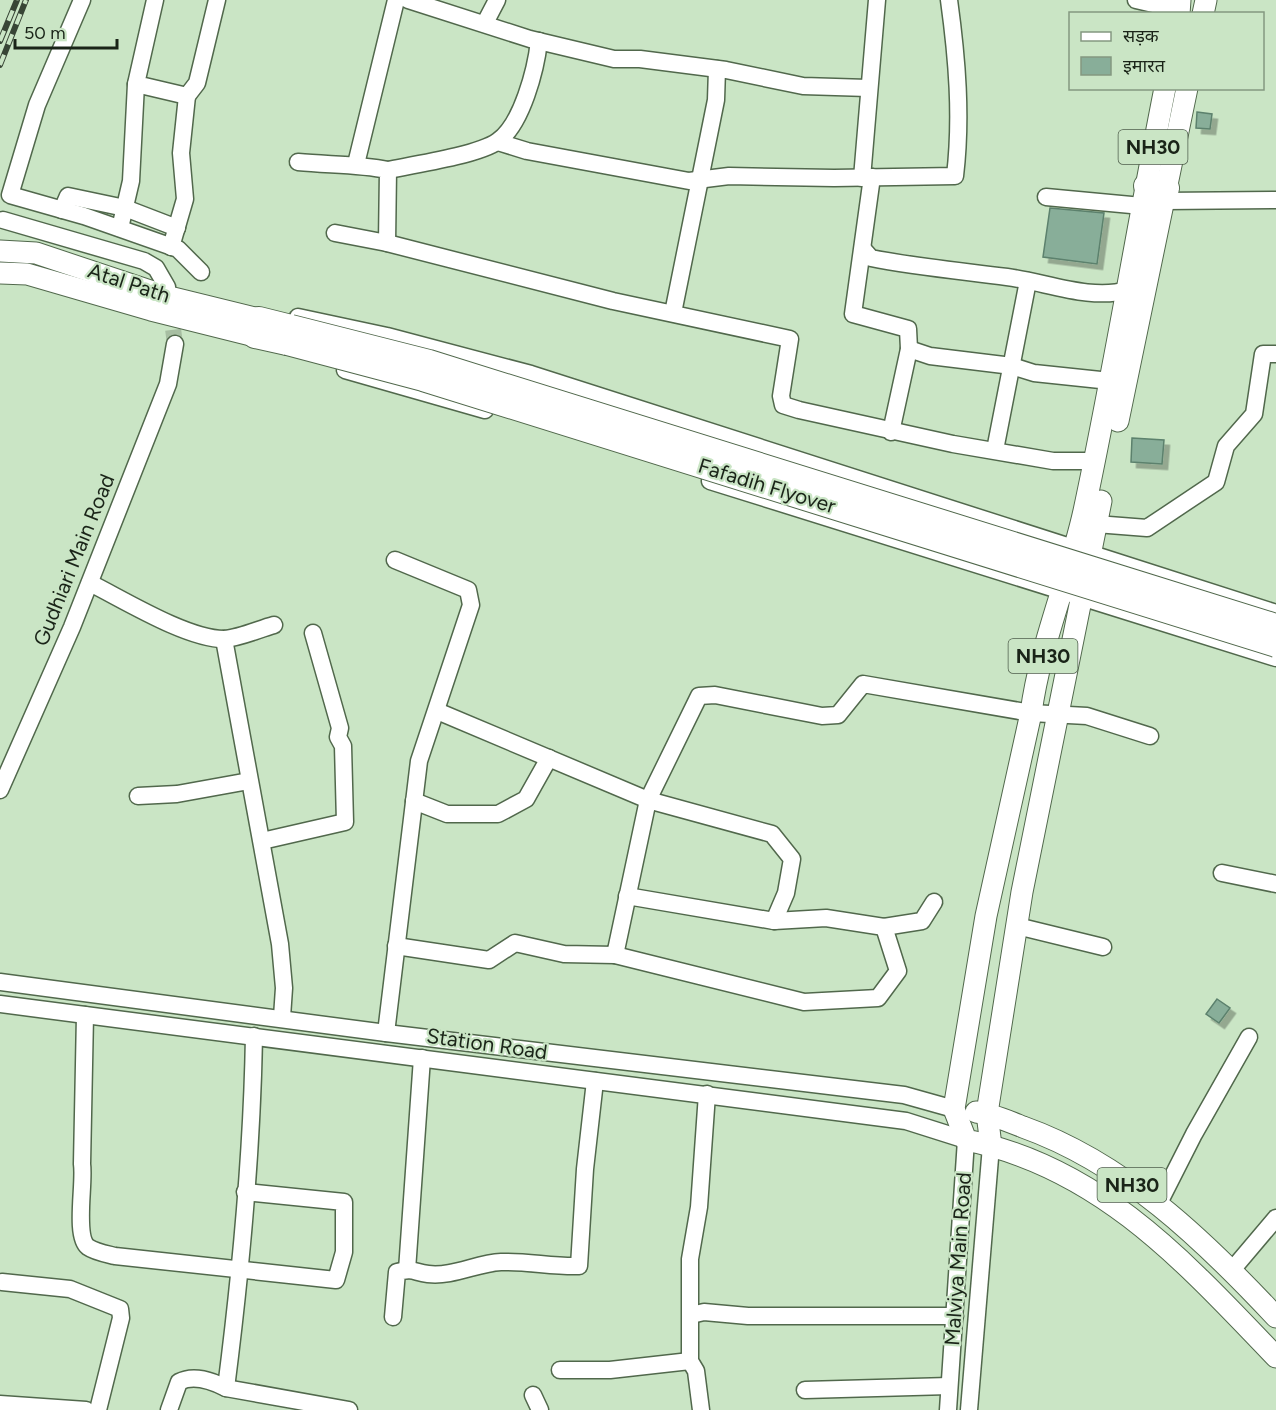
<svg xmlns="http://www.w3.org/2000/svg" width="1276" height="1410" font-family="Figtree,'Noto Sans Devanagari',sans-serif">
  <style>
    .building { fill: #88ae99; stroke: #5c816d; stroke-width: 1.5; filter: url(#shadow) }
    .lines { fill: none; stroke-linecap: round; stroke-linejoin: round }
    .minor-tunnel { stroke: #a7bea2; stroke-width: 16; stroke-dasharray: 16 8; stroke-linecap: butt }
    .minor-casing { stroke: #51684c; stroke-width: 19 }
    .major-casing { stroke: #51684c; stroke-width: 23 }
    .highway-casing { stroke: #51684c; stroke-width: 26 }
    .minor { stroke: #fff; stroke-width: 16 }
    .major { stroke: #fff; stroke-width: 21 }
    .highway { stroke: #fff; stroke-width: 24 }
    .rail-casing { stroke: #384536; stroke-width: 6 }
    .rail { stroke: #cae5c5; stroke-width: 4; stroke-dasharray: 11; stroke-linecap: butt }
    .highway-bridge-casing { stroke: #51684c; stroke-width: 26; stroke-linecap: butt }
    .highway-bridge { stroke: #fff; stroke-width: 24 }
    .labels { text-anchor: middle; stroke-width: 4.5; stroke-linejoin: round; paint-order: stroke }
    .shield { fill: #cae5c5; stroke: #4f5e4c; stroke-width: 1.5 }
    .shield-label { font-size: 20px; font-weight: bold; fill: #1a2418 }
    .street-label { font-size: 21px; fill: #1a2418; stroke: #cae5c5 }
  </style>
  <defs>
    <filter id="shadow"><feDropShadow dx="5.5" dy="5.5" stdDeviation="0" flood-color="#0004"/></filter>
  </defs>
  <rect width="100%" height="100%" fill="#cae5c5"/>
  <!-- building -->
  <g class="building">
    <polygon points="1197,112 1212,114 1210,129 1196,128"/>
    <polygon points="1050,208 1104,213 1097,264 1043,257"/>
    <polygon points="1132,438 1164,440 1162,464 1131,462"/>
    <polygon points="1217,999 1230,1008 1219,1023 1206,1014"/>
  </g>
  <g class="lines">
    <!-- minor-tunnel -->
    <polyline class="minor-tunnel" points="170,306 175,344"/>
    <!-- minor casing -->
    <g class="minor-casing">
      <g id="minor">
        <polyline points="82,0 37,105 10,195 84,216 178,249 201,272"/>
        <polyline points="155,0 136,84 187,96 197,83 217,0"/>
        <polyline points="408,0 530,39 614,59 640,59 726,70 803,86 868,88"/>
        <polyline points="1136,0 1179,10"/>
        <polyline points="485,23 497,0"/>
        <path d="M498,142L527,151L689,181L729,176L834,178L955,176C962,117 957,58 949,0"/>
        <path d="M298,162C329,165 358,164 388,170L387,243"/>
        <polyline points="356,164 396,0"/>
        <path d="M388,170C413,165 479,155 498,141C522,124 536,69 539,41"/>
        <polyline points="872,177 853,314 908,329 909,349 891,432"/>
        <polyline points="862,178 877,0"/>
        <polyline points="1046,197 1142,206"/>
        <polyline points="1164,201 1276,200"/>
        <polyline points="62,210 68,196 125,208 177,228"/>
        <polyline points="3,220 144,261 156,268 167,287"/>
        <polyline points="120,228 131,181 136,84"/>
        <polyline points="335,233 387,243 613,301 790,339 781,396 783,405 799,410 953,444 1053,461 1094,461"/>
        <polyline points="171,247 185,199 181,153 187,96"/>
        <path d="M863,249L871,258C916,267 961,271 1007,277C1046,282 1090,301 1128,290"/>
        <polyline points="673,313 716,100 717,69"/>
        <polyline points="298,317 387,336 531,374 1276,613"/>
        <polyline points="909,349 930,356 1012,366 1034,373 1110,381"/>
        <polyline points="345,370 485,410"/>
        <polyline points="995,450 1028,281"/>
        <polyline points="710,481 1276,658"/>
        <polyline points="1096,524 1147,528 1216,482 1226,446 1254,414 1263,354 1276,354"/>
        <path d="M90,583C124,600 187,639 224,639C240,638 259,629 274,625"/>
        <polyline points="224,639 280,944 284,988 282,1017"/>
        <polyline points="437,711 648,800 772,834 792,859 786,893 774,921 627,896"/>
        <polyline points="0,790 72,627 168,384 175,344"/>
        <polyline points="138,796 177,794 249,781"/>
        <polyline points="414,801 447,814 498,814 526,799 549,758"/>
        <polyline points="262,841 345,822 343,746 338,737 340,728 313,633"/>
        <polyline points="1222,873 1276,884"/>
        <polyline points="1017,926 1103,947"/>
        <polyline points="884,927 922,921 934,902"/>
        <polyline points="396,946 489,960 515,943 564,954 615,955 648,800 699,696 715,695 822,716 838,715 863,684 1031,713 1087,716 1150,736"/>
        <polyline points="615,955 804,1002 878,998 898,971 884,927 826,918 774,921"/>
        <polyline points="0,982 386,1033 904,1095 954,1109"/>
        <polyline points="0,1004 906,1121 966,1140 948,1410"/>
        <path d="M85,1015L82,1164C85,1183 74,1236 88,1247C95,1252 107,1254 115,1256L336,1280L344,1252V1202L245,1192"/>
        <polyline points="386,1033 419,761 471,605 468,590 395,560"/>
        <polyline points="1158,1205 1194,1134 1249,1037"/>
        <polyline points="407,1270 422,1058"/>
        <polyline points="1232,1270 1276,1218"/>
        <polyline points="2,1282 70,1289 120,1309 121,1318 98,1410"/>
        <polyline points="691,1315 704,1312 748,1316 955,1316"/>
        <path d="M393,1317L397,1272C414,1268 413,1272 428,1274C453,1277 477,1263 501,1262C527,1261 553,1267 579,1266L585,1169L595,1081"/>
        <polyline points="560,1370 610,1370 690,1361"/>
        <path d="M226,1388C241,1271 252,1154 254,1036"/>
        <polyline points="805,1390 949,1386"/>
        <polyline points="533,1395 540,1410"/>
        <polyline points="0,1404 86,1410"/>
        <path d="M169,1410L179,1382C194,1374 212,1381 226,1388L349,1410"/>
        <polyline points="701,1410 696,1371 690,1361 690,1259 699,1207 707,1094"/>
        <polyline points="969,1410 991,1146"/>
      </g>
    </g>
    <!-- major casing -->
    <g class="major-casing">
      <g id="major">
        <polyline points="1179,14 1180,0"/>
        <polyline points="1203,14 1206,0"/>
        <path d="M1165,88C1137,229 1114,371 1084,511C1069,579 1040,644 1031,713L986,916L954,1109L966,1140C1100,1167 1185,1262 1276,1357"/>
        <polyline points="0,251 36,253 165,296 259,319"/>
        <polyline points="0,273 27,274 151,310 255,336"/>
        <polyline points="1118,421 1187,88"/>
        <path d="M976,1112C992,1114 1008,1121 1023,1127C1124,1163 1203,1239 1276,1317"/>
        <polyline points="991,1146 987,1113 1022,892 1101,501"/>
      </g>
    </g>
    <!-- highway casing -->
    <g class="highway-casing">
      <g id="highway">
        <polyline points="1146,186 1167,188"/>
        <polyline points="259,319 291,327"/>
        <polyline points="255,336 287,343"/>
      </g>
    </g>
    <!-- minor -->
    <use href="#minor" class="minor"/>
    <!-- major -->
    <use href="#major" class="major"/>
    <!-- highway -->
    <use href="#highway" class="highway"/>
    <!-- rail casing -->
    <g class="rail-casing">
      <g id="rail">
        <polyline points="0,41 17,0"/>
        <polyline points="0,65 26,0"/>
      </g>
    </g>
    <!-- rail -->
    <use href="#rail" class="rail"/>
    <!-- highway-bridge casing -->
    <g class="highway-bridge-casing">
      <g id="highway-bridge">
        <polyline points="291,327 429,362 1276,626"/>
        <polyline points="287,343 423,379 1276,645"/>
      </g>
    </g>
    <!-- highway-bridge -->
    <use href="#highway-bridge" class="highway-bridge"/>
  </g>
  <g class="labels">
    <!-- shield labels -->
    <g class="shield">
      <rect x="1118.5" y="130" width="69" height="34" rx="4.5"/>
      <rect x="1008.5" y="639" width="69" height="34" rx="4.5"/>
      <rect x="1097.5" y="1168" width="69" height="34" rx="4.5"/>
    </g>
    <g class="shield-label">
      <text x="1153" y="154">NH30</text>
      <text x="1043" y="663">NH30</text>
      <text x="1132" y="1192">NH30</text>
    </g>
    <!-- street labels -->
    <g class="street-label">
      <text transform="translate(129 283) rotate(18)" y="7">Atal Path</text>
      <text transform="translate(767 486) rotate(17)" y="7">Fafadih Flyover</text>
      <text transform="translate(74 560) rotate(-68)" y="7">Gudhiari Main Road</text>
      <text transform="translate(487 1044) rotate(8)" y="7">Station Road</text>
      <text transform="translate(958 1259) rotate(-86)" y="7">Malviya Main Road</text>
    </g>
  </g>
  <!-- legend -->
  <rect x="1069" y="12" width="195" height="78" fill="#cae5c5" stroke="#849880" stroke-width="1.5"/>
  <rect x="1081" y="32" width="30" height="9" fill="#ffffff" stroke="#849880" stroke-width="1.5"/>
  <text x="1123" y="42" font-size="18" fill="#1a2418">सड़क</text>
  <rect x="1081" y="57" width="30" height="18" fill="#88ae99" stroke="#849880" stroke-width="1.5"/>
  <text x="1123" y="72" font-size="18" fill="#1a2418">इमारत</text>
  <!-- scale -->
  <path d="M15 39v9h102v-9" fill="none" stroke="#1a2418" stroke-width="3"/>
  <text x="24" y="39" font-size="18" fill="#1a2418" stroke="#cae5c5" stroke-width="4.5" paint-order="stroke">50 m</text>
</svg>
